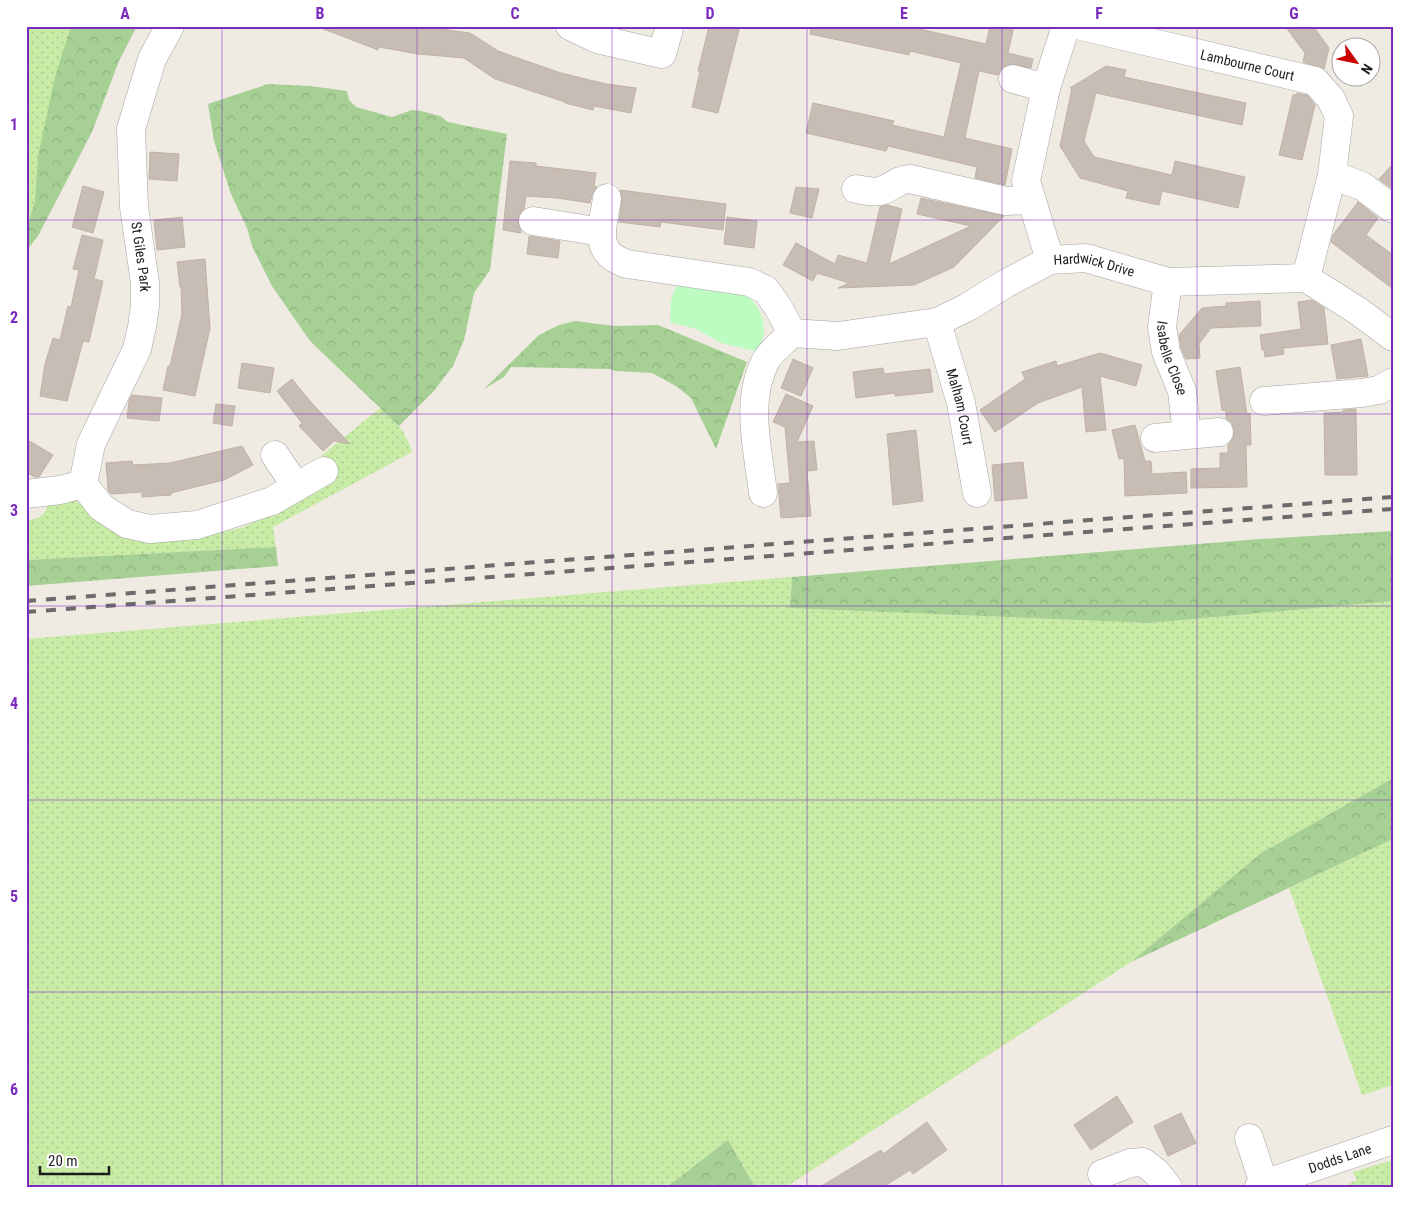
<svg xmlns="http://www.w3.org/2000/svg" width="1419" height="1213" font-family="'Roboto Condensed',sans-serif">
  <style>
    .grass { fill: url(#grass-dots) }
    .forest { fill: url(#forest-crowns) }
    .park { fill: #bcfcc1 }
    .building { fill: #c7bdb5; stroke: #c1b1a4 }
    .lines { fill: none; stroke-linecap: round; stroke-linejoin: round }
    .minor-casing { stroke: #a4a4a4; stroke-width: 29 }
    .minor { stroke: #fff; stroke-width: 28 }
    .rail { stroke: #6b6b6b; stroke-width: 4; stroke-dasharray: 10 10; stroke-linecap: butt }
    .grid { fill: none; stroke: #7b2cbf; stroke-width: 1; stroke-opacity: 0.55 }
    .labels { text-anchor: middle; stroke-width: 5; stroke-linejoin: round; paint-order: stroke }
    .street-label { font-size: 14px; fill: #1d1d1d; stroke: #fff }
    .neatline { fill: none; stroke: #7b2cbf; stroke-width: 2 }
    .grid-label { font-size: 16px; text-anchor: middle; font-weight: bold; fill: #7b2cbf }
  </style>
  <defs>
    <pattern id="grass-dots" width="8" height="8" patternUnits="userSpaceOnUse" patternTransform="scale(1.25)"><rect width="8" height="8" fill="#c8eca5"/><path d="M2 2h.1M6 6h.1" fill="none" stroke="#abca8e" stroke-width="1.8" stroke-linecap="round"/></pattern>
    <pattern id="forest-crowns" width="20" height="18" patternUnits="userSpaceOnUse" patternTransform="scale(1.25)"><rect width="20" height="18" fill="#a7d095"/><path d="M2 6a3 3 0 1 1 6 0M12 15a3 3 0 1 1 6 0" fill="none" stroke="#8fb280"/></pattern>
  </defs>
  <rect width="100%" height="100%" fill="#efebe2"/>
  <!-- grass -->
  <g class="grass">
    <polygon points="26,26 97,26 37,187 35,201 26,230"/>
    <path d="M380,408C397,423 405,430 412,452L273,527L276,547L26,560V519C39,521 44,515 49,504L76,501L87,509L163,540L194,539L244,527L275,512L335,474L321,456Z"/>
    <polygon points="792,577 790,608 1150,623 1393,601 1393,778 1261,853 1131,962 786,1187 755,1187 728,1140 667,1187 26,1187 26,639"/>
    <polygon points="1393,839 1393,1085 1362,1095 1289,888"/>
    <polygon points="1393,1160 1393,1187 1342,1187 1357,1180 1353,1172"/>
  </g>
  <!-- forest -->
  <g class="forest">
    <polygon points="71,26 137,26 119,61 92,132 38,236 26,251 26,230 35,201 38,156 55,77"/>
    <polygon points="268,84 310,86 347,91 349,100 356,107 392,117 412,110 421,111 440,116 448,122 507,134 490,270 474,293 464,340 453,366 433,392 399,426 310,341 272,286 252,246 247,228 231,194 214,141 208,104"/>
    <polygon points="575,321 615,326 658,325 747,362 716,449 691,398 676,386 652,373 615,371 610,369 511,367 504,377 484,389 539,335 559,325"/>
    <polygon points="1393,531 1393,601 1150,623 790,608 792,577 1260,539"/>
    <polygon points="276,547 278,566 26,586 26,560"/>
    <polygon points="1393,778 1393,839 1131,962 1261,853"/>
    <polygon points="728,1140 755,1187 667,1187"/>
  </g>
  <!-- park -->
  <path class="park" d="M677,284C689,286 736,289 744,294C763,305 771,334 756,351L721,343L696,329L670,322L671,300Z"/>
  <!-- building -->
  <g class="building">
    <polygon points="321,26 417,26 470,33 498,51 532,63 561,73 606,84 636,88 631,113 594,106 593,110 565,103 565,102 495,79 464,58 418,54 379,47 378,50 321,28"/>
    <polygon points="709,26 740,26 718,113 692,107 700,71 698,71"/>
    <polygon points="811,26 906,26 986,44 990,26 1014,26 1008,53 1033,59 1031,68 1010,64 1002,68 998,75 979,71 965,138 1012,149 1005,185 975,178 977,167 888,146 886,151 806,133 813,103 894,121 892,125 944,137 961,63 910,51 909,55 810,34"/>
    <polygon points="1285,26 1313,26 1329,48 1324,69 1303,62 1305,53"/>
    <polygon points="1106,66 1126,70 1124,77 1246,103 1242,125 1096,93 1084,141 1094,157 1172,175 1175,161 1245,177 1238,208 1162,191 1159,205 1126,198 1128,191 1080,178 1060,146 1072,88 1070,88"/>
    <polygon points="1297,93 1307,95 1315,105 1302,160 1279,155 1293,95 1296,95"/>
    <polygon points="150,152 179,154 177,181 149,179"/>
    <polygon points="510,161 536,163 536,166 596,173 594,186 597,187 592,195 590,203 557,198 526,196 524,209 521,212 518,219 521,233 503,230"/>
    <polygon points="1393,164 1393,189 1379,179"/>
    <polygon points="83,186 104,192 93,233 72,227"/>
    <polygon points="796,187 819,189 812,218 790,213"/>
    <polygon points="620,190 726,204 723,230 661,222 660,227 619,222 622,200"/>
    <polygon points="921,198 1004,216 954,267 914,285 838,288 849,283 817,273 813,281 783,265 796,243 835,264 838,255 867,263 880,207 887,205 902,209 889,264 971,226 917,214"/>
    <polygon points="1358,202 1378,218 1366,235 1393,255 1393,289 1331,242 1333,235"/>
    <polygon points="182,217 185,247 157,250 154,220"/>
    <polygon points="727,217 757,221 754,248 724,244"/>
    <polygon points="82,235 103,240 94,279 103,281 89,342 83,341 67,401 40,396 45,364 53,338 60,340 68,306 71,307 79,270 73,269"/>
    <polygon points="529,236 560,241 558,258 527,254"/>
    <polygon points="205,259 210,328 195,396 163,390 168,366 170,366 182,314 181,287 180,287 177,262"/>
    <polygon points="1312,300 1324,308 1328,344 1283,348 1284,354 1265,357 1264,350 1262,350 1260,335 1301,329 1298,302"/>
    <polygon points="1260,301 1261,326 1211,328 1199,344 1200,358 1186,359 1181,348 1179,335 1202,308 1226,306 1226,303"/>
    <polygon points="1361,339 1368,376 1337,379 1331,345"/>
    <polygon points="1100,353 1142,365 1136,386 1100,376 1106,430 1086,432 1082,387 1038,403 995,432 980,410 1025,379 1022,372 1056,361 1057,366"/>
    <polygon points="793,359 813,368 801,396 781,388"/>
    <polygon points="242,363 274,368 270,393 238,388"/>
    <polygon points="1240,367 1247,414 1250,413 1251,445 1246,445 1247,487 1191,488 1191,469 1220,468 1220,453 1228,453 1228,445 1233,438 1234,430 1232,423 1226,418 1226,411 1222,410 1216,371"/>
    <polygon points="883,368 884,374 930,369 933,392 895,396 895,393 856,398 853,372"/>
    <polygon points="292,379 310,401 350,444 334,441 323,451 299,426 302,423 277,391"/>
    <polygon points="786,394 813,406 797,442 814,441 817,470 807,471 811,516 781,518 778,484 790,483 785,427 773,422"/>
    <polygon points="132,395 162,398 159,421 127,418 129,401"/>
    <polygon points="216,404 235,406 232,426 213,423"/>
    <polygon points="1356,409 1357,475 1325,475 1324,413 1343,412 1343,410"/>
    <polygon points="1135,425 1145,461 1151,461 1152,474 1186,472 1187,493 1125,496 1124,458 1119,459 1112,430"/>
    <polygon points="916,430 923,501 893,505 887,434"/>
    <polygon points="26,439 53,455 39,477 35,477 26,472"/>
    <polygon points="242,446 253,465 224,480 171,493 171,495 142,497 142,492 111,494 108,490 106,463 132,461 133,465 170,463"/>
    <polygon points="1023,462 1027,498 995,501 992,465"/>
    <polygon points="1117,1096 1133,1122 1091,1150 1074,1125"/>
    <polygon points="1181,1113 1196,1143 1168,1156 1154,1126"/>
    <polygon points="927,1122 947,1150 913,1174 910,1170 883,1187 820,1187 881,1150 883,1154"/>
  </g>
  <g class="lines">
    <!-- minor casing -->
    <g class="minor-casing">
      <g id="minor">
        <path id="s1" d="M170,26L152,59L131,129L134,207L145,283V306L142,327L137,349L91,444L83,484L101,507L127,524L150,529L197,525L272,501L324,471"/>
        <polyline points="570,26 597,39 662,54 669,29"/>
        <path id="s2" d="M1081,26L1315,81L1331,99L1339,116L1332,175L1306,278"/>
        <polyline points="1013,79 1046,88"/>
        <polyline points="1332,175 1362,186 1393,209"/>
        <path d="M856,189C863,190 873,193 880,191C891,188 898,179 910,179L1006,201L1032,200"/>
        <path d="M607,198C603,228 591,252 627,264L749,282L766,290L778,307L792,333"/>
        <polyline points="533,221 602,232"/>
        <polyline points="1050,260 1026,181 1046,88 1066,26"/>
        <path id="s3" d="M1168,282L1162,327L1166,352L1182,391L1187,434"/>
        <path id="s4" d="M937,322L961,403L977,493"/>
        <path id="s5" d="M792,333L838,336L937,322L968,307L1005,284L1050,260L1086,258L1168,282L1306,278L1358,311L1393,337"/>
        <polyline points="1264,401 1362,393 1379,390 1393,382"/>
        <polyline points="1155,438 1219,432"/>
        <polyline points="275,455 296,486"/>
        <path d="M763,493C758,450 745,402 765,362C770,351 784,342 792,333"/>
        <polyline points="26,494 60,490 83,484"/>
        <polyline points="1249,1138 1264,1184"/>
        <polyline points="1102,1174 1130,1163 1143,1162 1156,1172 1168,1187"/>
        <path id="s6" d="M1259,1187L1264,1184L1393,1140"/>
      </g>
    </g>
    <!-- minor -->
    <use href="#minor" class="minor"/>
    <!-- rail -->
    <g class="rail">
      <polyline points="26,601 1393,497"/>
      <polyline points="26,612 1393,509"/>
    </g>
  </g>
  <!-- grid -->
  <path class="grid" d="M222,26V1187M417,26V1187M612,26V1187M807,26V1187M1002,26V1187M1197,26V1187M26,220H1393M26,414H1393M26,606H1393M26,800H1393M26,992H1393"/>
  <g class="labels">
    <!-- street labels -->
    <g class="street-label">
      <text dy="5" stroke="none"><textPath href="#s2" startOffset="171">Lambourne Court</textPath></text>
      <text dy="5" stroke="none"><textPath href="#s1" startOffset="239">St Giles Park</textPath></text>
      <text dy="5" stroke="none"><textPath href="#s5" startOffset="320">Hardwick Drive</textPath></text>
      <text dy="5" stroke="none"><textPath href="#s3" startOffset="78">Isabelle Close</textPath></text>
      <text dy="5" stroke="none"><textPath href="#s4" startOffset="88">Malham Court</textPath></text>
      <text dy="5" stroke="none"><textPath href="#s6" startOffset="86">Dodds Lane</textPath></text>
    </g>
  </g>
  <!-- border -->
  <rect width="1419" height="1213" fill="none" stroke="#ffffff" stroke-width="55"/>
  <!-- north arrow -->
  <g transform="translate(1356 62) rotate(123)"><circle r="24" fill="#ffffff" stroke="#a5a5a5"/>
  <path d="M0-4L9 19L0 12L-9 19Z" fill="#ca0001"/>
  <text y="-8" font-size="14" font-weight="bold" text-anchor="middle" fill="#1d1d1d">N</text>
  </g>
  <!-- scale -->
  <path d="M40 1166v8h69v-8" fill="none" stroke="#1d1d1d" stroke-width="2.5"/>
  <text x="48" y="1166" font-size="15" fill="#1d1d1d" stroke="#ffffff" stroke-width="4" paint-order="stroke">20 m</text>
  <rect x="28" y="28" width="1364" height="1158" class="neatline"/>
  <g class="grid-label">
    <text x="125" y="19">A</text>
    <text x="320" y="19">B</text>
    <text x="515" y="19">C</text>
    <text x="710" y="19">D</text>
    <text x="904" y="19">E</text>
    <text x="1099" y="19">F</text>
    <text x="1294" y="19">G</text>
    <text x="14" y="130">1</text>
    <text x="14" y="323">2</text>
    <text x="14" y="516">3</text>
    <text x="14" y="709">4</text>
    <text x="14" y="902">5</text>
    <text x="14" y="1095">6</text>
  </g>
</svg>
